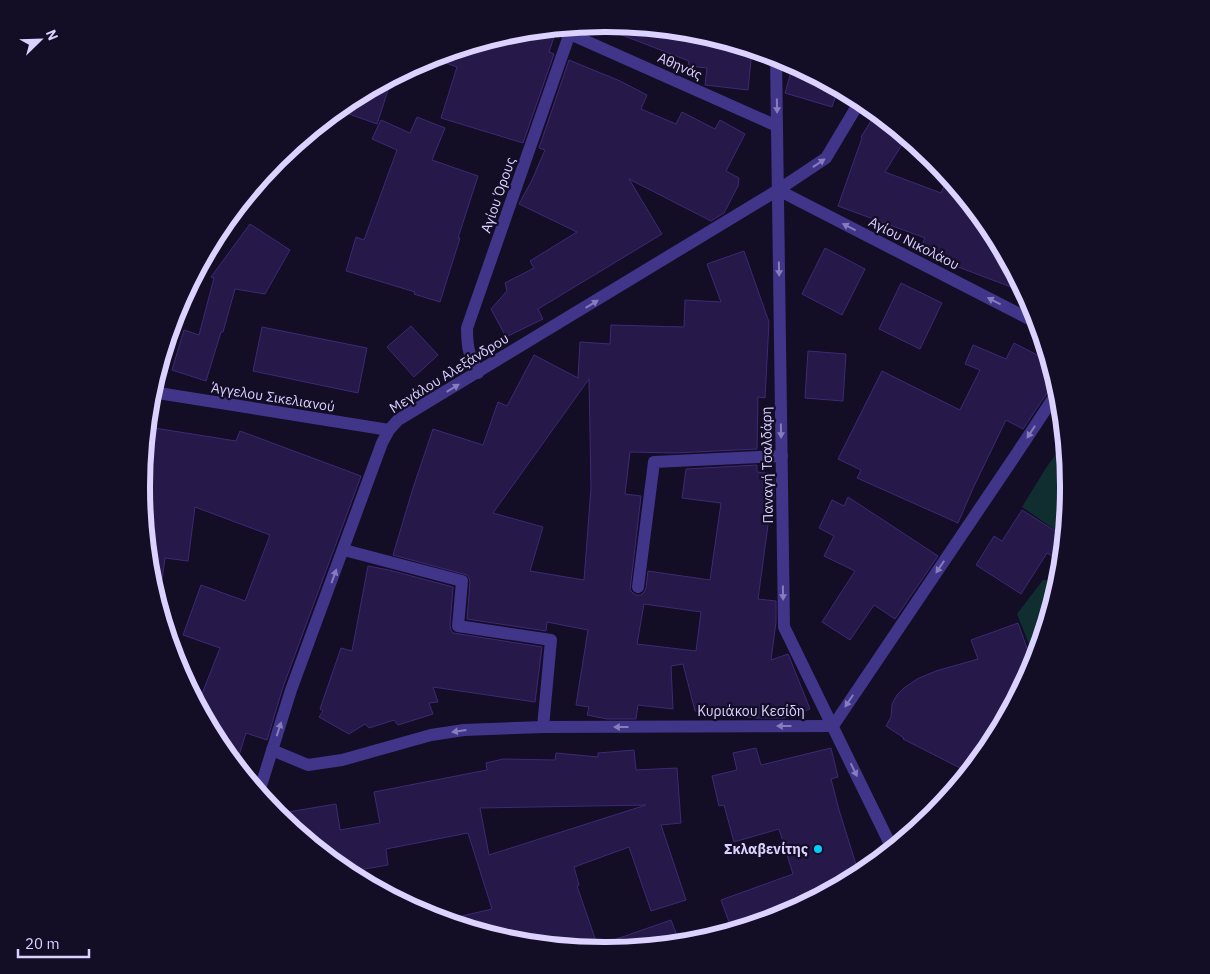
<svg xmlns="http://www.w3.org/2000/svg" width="1210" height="974" font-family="'IBM Plex Sans',sans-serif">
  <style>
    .green { fill: #102e30 }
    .building { fill: #261848; stroke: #3e2975; fill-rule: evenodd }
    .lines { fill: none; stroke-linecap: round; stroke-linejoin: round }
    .minor { stroke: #403588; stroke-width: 12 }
    .oneway { fill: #867cbe }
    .poi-dot { fill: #00cefd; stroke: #140d26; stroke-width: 2 }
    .labels { text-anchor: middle; stroke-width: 4.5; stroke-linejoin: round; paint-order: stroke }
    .street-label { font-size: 14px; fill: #dbd2ff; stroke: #140d26 }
    .poi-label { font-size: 14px; font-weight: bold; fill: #dbd2ff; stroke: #140d26; text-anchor: end }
    .rim { fill: none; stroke: #dbd2ff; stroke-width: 6 }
  </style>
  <rect width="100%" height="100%" fill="#140d26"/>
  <!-- green -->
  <g class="green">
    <polygon points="1064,443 1068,487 1065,523 1058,532 1022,507 1046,468"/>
    <polygon points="1043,580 1058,581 1035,659 1017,614"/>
  </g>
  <!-- building -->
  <g class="building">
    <polygon points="610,24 696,33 752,50 748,90 705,85 707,68 688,66 689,61 609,30"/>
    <polygon points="557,28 549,52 554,54 523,143 441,118 457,67 432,58 515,33"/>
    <polygon points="569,60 620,81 647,95 641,109 676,124 682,112 715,129 720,120 745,134 726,171 739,178 738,186 724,213 711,221 629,179 662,234 538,309 543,319 506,337 491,309 507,291 505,283 534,268 530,261 577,232 519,204 532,180 545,150 539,148"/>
    <polygon points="793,65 838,89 832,107 785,93"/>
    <polygon points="392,78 377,124 338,110 348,102"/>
    <polygon points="876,113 906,138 885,172 941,193 948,178 990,230 1024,292 919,252 925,238 838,206 862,138 861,137"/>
    <polygon points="417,117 445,128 432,160 478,176 458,238 460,238 440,302 414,294 415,292 346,271 356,237 364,240 397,150 372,139 381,120 410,133"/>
    <polygon points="250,224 290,250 265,294 235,289 223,332 221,332 206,381 172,370 184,330 199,335 214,278 211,277"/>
    <polygon points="825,248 865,269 842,315 802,294"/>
    <path d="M744,251L769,322L765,398L758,397L757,449L674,453L630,452L625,494L641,496L630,590L633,593L636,595H641L644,592L646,588L648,571L710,580L721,503L682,498L686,469L757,465V472L774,474V503H771L758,599L776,601V622L771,660L788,654L810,709L785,718H757L695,711L683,664L671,666L673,709L638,705L636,719H607L587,715L589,707L576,705L588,630L547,622L546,631L467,619L470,582L469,578L467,575L393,555L413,488L433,429L483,445L498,402L507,406L534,355L578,378L580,342L610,344L611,325L684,327L685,300L721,302L707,264ZM589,379L591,488L584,580L530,571L543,527L493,513ZM644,604L701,612L696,651L637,644Z"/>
    <polygon points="901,283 942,303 920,349 879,329"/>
    <polygon points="411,326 438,355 414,377 387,347"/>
    <polygon points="262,327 367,348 358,393 253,371"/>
    <polygon points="1014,343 1049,361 1055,381 1023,429 1006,420 974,486 958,523 857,478 861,470 838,459 882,371 960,410 980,370 965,364 973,345 1006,359"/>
    <polygon points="808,351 846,354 843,401 805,398"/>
    <polygon points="148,427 236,441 240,431 361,476 283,687 267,740 246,733 236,765 220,744 198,704 220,648 183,635 201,585 245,601 270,535 195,507 188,561 165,558 160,595 156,595 151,577 142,487"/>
    <polygon points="848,497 938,556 895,619 874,605 850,640 822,622 855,571 824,556 834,536 819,528 832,500 844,506"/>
    <polygon points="1022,510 1063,536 1063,544 1054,557 1047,553 1021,594 976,565 994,536 1002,541"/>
    <polygon points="368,566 389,570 453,587 450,625 451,630 453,633 542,647 535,702 433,687 438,702 429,703 433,714 398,725 394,720 369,728 365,724 349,734 319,717 323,711 320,709 341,648 352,651"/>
    <polygon points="1018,623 1033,665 990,745 968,772 903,739 904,738 886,726 891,717 892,704 897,695 904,688 917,679 936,671 978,659 971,640"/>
    <polygon points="756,748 761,765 831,748 838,777 831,779 839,810 859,874 782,915 732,930 721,900 793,874 779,829 734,842 724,805 719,806 712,776 737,770 733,753"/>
    <path d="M634,750L636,770L677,768L681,823L661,825L686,900L651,911L629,847L574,867L579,885L577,886L599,950L514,941L445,920L492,909L468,833L386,849L388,865L347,872L291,825L288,812L336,804L340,830L380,823L374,792L487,770L486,763L503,759L555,760L556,753L598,757V753ZM646,805L489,855L480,808Z"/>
    <polygon points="671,920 680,943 607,950 605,943"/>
  </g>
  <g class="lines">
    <!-- minor -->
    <g class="minor">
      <polyline points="570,34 777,126"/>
      <polyline points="776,57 784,627 892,848"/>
      <polyline points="778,190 1037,323"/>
      <path d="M478,373C469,355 467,348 467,328L572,27"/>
      <polyline points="152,392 389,430"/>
      <polyline points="344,550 462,581 458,626 551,640 543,727"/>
      <polyline points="638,587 654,462 782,456"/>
      <polyline points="833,726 1017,453 1058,391"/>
      <polyline points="272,750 308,765 342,760 431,735 464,730 543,727 833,726"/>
      <polyline points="259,792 291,690 382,443 389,430 398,420 778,190 826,158 860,101"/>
    </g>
  </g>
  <!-- one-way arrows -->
  <defs><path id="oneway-solid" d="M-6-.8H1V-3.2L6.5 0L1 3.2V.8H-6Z" transform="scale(1.25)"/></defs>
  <g class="oneway">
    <use href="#oneway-solid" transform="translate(777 106) rotate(89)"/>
    <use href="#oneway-solid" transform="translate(819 163) rotate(-34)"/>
    <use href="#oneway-solid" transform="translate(849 227) rotate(-153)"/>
    <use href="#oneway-solid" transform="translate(779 269) rotate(89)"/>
    <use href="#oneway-solid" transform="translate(994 301) rotate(-153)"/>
    <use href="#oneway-solid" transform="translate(592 304) rotate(-31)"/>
    <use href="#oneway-solid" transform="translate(453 388) rotate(-31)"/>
    <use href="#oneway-solid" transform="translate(781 431) rotate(89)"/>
    <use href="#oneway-solid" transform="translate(1031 432) rotate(123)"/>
    <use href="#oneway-solid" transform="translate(940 567) rotate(124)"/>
    <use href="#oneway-solid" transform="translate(334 576) rotate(-70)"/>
    <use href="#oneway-solid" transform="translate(783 593) rotate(89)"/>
    <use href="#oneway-solid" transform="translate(849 701) rotate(124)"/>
    <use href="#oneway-solid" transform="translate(784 726) rotate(180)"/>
    <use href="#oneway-solid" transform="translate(621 727) rotate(180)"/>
    <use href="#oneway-solid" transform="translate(279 729) rotate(-72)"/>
    <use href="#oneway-solid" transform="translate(459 731) rotate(172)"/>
    <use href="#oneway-solid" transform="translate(854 770) rotate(64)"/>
  </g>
  <!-- markers -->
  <circle class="poi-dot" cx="818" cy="849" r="5"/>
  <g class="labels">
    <!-- street labels -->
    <g class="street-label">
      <text transform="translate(680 66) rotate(24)" y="5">Αθηνάς</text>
      <text transform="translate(498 195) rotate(-71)" y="5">Αγίου Όρους</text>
      <text transform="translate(914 243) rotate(27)" y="5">Αγίου Νικολάου</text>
      <text transform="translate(449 373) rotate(-32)" y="5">Μεγάλου Αλεξάνδρου</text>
      <text transform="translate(273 397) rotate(9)" y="5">Άγγελου Σικελιανού</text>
      <text transform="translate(767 465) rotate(-91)" y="5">Παναγή Τσαλδάρη</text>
      <text x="751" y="716">Κυριάκου Κεσίδη</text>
    </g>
    <!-- poi labels -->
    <g class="poi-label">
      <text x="808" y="854">Σκλαβενίτης</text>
    </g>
  </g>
  <!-- crop -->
  <path d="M0 0H1210V974H0ZM604 32H606A454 454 0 0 1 1060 486V488A454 454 0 0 1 606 942H604A454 454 0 0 1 150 488V486A454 454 0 0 1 604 32Z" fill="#140d26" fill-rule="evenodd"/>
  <path class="rim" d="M604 32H606A454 454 0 0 1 1060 486V488A454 454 0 0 1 606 942H604A454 454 0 0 1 150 488V486A454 454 0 0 1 604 32Z"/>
  <!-- north arrow -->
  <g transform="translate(40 40) rotate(67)" stroke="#140d26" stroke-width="4" paint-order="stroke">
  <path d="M0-4L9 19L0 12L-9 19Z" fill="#dbd2ff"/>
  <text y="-8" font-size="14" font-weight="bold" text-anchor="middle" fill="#dbd2ff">N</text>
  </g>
  <!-- scale -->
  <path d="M18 949v8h71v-8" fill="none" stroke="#dbd2ff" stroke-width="2.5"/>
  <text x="25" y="949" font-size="15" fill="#dbd2ff" stroke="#140d26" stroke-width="4" paint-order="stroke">20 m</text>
</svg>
